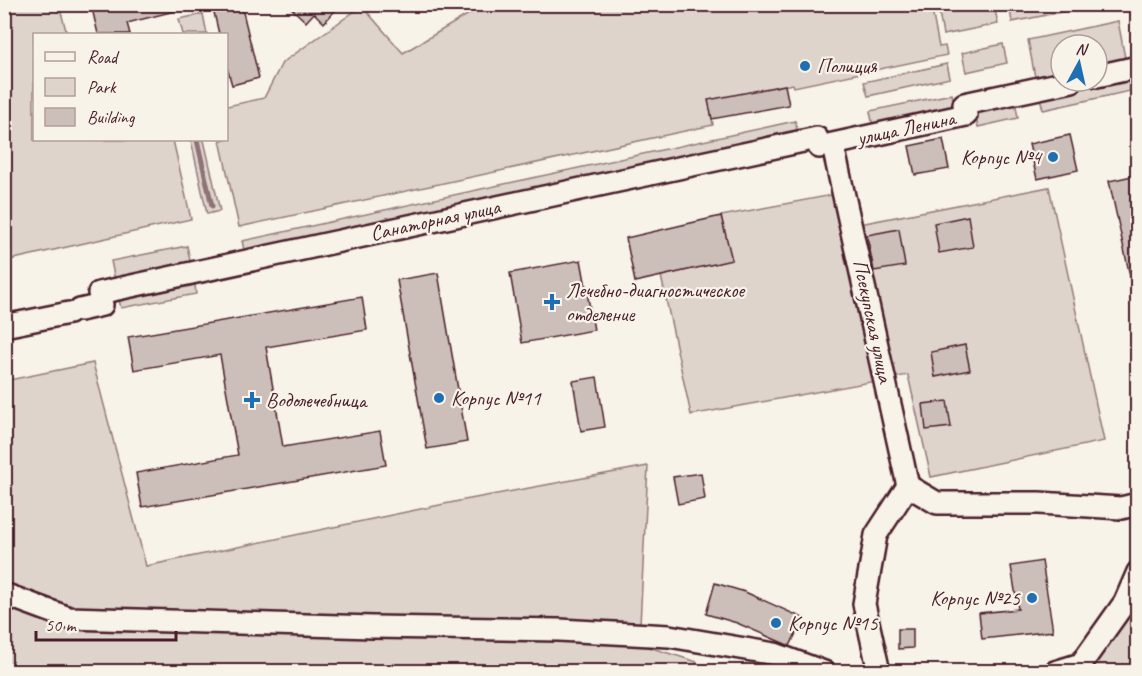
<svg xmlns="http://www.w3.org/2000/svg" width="1142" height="676" font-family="Caveat,sans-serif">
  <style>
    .green { fill: #ded4cc; stroke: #947a7c; stroke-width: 1.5 }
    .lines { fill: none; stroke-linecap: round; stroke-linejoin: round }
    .stream { stroke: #8e7275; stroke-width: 5 }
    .building { fill: #ccbfb9; stroke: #4a1f2b; stroke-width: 1.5 }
    .street-casing { stroke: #4a1f2b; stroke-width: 26 }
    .street { stroke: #f7f3e8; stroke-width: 21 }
    .poi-dot { fill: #1f6fb2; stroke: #f7f3e8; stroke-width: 2 }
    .labels { text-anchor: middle; stroke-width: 4.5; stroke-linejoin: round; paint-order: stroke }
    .poi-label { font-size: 21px; fill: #4a1f2b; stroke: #f7f3e8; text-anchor: start }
    .street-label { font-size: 21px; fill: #4a1f2b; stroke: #f7f3e8 }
  </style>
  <rect width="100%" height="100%" fill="#f7f3e8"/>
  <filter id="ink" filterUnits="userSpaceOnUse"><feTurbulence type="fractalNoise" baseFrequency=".0167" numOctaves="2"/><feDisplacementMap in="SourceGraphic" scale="12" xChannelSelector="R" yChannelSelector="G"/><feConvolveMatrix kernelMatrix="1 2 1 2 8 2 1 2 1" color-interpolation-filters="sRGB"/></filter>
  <g filter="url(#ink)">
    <!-- green -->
    <g class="green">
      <polygon points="978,4 994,5 998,24 943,35 939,12"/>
      <polygon points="1009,4 1096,4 1096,5 1012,22"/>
      <polygon points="4,5 59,5 67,34 34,34 34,140 173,140 191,219 5,261"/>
      <polygon points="484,5 931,5 939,47 945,46 947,55 794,87 793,84 709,100 713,125 239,227 220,140 226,140 227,106 264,98 282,63 362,6 403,53"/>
      <polygon points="203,14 207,34 183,34 179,19"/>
      <polygon points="1118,21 1125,58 1097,64 1097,45 1061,45 1061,72 1035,77 1028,40"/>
      <polygon points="1003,44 1007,63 966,72 962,53"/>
      <polygon points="947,64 950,78 868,96 864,82"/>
      <polygon points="1127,78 1130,91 1043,110 1040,97"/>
      <polygon points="952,94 955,110 873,127 870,111"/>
      <polygon points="1015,100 1018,118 978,127 974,108"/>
      <polygon points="795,121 798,133 245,254 242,241"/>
      <polygon points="191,140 204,140 220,211 207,214"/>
      <polygon points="1049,187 1104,441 931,477 908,375 691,415 661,276 731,260 721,216 832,195 839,228"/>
      <polygon points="187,246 191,265 115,280 111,261"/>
      <polygon points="195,285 196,294 121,308 119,300"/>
      <polygon points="93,363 146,566 459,501 648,466 639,644 697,662 694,671 5,671 4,381"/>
      <polygon points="1137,572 1137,671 1078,672"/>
    </g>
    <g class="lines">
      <!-- stream -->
      <polyline class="stream" points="197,140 212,206"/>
    </g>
    <!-- building -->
    <g class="building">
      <polygon points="91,4 179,4 179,10 127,23 130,34 98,34"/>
      <polygon points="212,4 241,4 259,78 232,85 226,64 226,34 219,34"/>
      <polygon points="287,4 341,4 324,23 314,13 306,22"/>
      <polygon points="785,85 789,105 712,119 708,100"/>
      <polygon points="1070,135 1078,170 1037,179 1029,144"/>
      <polygon points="943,139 949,169 915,175 909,146"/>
      <polygon points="1137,175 1137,280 1131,281 1109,181"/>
      <polygon points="721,216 732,260 635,282 626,238"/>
      <polygon points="968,216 973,247 939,253 934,223"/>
      <polygon points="899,229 905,266 874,271 867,235"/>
      <polygon points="581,260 594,330 522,343 510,273"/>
      <polygon points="438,273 467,442 427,449 397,280"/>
      <polygon points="362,297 367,330 266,347 283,447 380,431 386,465 142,507 136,473 238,455 220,355 134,370 128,337"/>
      <polygon points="965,345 970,370 935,377 931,352"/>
      <polygon points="597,377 605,427 581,431 573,381"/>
      <polygon points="947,401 951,427 926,430 923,404"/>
      <polygon points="701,473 705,499 678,504 673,477"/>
      <polygon points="1042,561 1053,631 982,639 979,613 1018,609 1011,566"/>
      <polygon points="715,583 745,592 803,618 790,646 737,623 706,614"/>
      <polygon points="898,629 913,629 913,648 898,649"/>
    </g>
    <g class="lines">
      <!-- street casing -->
      <g class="street-casing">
        <g id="street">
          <polyline points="1097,76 1138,67"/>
          <polyline points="835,155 908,486"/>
          <polyline points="80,310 102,305 99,293 817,138 819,147 966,115 964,104 1072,81"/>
          <polyline points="4,326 69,313"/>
          <polyline points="4,594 69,618 373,627 559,630 669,636 775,654 824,672"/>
          <polyline points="879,672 864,604 876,535 908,486 937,503 1039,503 1121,508 1138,504"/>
          <polyline points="1055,672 1081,664 1125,602 1138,572"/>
        </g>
      </g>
      <!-- street -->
      <use href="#street" class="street"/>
    </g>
  </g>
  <!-- markers -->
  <g class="poi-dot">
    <circle cx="805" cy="66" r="6"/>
    <circle cx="1053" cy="157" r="6"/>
    <path d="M549 293h6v6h6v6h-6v6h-6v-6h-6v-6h6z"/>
    <circle cx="439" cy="398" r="6"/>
    <path d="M249 391h6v6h6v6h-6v6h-6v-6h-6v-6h6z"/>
    <circle cx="1032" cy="598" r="6"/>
    <circle cx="776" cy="623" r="6"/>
  </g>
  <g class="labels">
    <!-- poi labels -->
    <g class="poi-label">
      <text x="817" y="73">Полиция</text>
      <text x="1041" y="164" text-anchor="end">Корпус №4</text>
      <text x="566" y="297">Лечебно-диагностическое<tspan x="566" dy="24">отделение</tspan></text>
      <text x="451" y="405">Корпус №11</text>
      <text x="266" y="407">Водолечебница</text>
      <text x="1020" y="605" text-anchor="end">Корпус №25</text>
      <text x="788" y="630">Корпус №15</text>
    </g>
    <!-- street labels -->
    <g class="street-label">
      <text transform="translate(906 128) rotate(-12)" y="7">улица Ленина</text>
      <text transform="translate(435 220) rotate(-12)" y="7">Санаторная улица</text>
      <text transform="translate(873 321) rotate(78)" y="7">Псекупская улица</text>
    </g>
  </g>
  <!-- margin -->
  <rect width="1142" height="676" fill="none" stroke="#f7f3e8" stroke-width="24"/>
  <rect x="12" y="12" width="1118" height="652" fill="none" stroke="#4a1f2b" stroke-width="2" filter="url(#ink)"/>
  <!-- legend -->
  <rect x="33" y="33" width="195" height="108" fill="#f7f3e8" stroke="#b29e9c" stroke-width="1.5"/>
  <rect x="45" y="52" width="30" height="9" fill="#f7f3e8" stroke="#b29e9c" stroke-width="1.5"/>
  <text x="87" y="63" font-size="18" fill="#4a1f2b">Road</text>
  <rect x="45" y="78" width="30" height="18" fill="#ded4cc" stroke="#b29e9c" stroke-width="1.5"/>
  <text x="87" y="93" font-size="18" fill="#4a1f2b">Park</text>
  <rect x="45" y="108" width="30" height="18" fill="#ccbfb9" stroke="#b29e9c" stroke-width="1.5"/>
  <text x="87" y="123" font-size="18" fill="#4a1f2b">Building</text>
  <!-- north arrow -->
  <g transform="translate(1079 63) rotate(8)"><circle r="28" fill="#f7f3e8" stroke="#b29e9c" stroke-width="1.5"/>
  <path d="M0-4.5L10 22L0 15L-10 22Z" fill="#1f6fb2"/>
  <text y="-9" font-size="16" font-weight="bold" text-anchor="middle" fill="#4a1f2b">N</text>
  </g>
  <!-- scale -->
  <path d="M36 631v9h140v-9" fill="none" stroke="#4a1f2b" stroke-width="3"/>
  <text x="45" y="631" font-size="18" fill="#4a1f2b" stroke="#f7f3e8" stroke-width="4.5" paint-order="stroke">50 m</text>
</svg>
